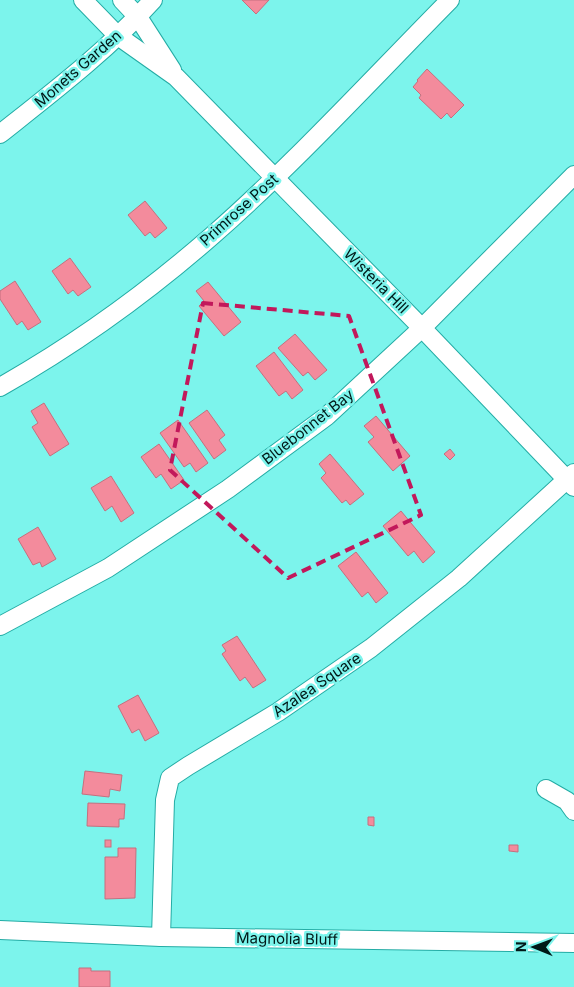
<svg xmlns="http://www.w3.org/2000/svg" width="574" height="987" font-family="Inter,sans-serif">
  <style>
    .building { fill: #f38b9c; stroke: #c56f7e }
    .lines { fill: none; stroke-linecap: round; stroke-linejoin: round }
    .minor-casing { stroke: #24aca5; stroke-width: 20 }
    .minor { stroke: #fff; stroke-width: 18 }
    .marked { fill: none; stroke: #c2185b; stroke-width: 4; stroke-dasharray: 10 6; stroke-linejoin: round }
    .labels { text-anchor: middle; stroke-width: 5; stroke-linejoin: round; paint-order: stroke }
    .street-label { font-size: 15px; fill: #001817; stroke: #7cf4ec }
  </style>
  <rect width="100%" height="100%" fill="#7cf4ec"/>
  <!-- building -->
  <g class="building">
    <polygon points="242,0 269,0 256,14"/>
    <polygon points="427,69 464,105 451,118 447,113 441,119 419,98 421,95 413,87 418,81 417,80"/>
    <polygon points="145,201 167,228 155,238 150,232 145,236 128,215"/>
    <polygon points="70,258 91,287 78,296 73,290 68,294 52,271"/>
    <polygon points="15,281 41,322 28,330 22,321 17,325 0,299 0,291"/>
    <polygon points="208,282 241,322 224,336 199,306 204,301 196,291"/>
    <polygon points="295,334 327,370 315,380 308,372 303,376 278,348"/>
    <polygon points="274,352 303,390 292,399 286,391 279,396 256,366"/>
    <polygon points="44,403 69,444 50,456 32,427 38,423 31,411"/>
    <polygon points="207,410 225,435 219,440 226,450 214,459 189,423"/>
    <polygon points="376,416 410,456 393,471 368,442 374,437 364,426"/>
    <polygon points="178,420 208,463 196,472 190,463 184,467 160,433"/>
    <polygon points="159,444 184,480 171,489 161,474 156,478 141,457"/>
    <polygon points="450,449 455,455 450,460 444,454"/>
    <polygon points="330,454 364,494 350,505 346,500 342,503 321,478 326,473 319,464"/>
    <polygon points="111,476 134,513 121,522 112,506 105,511 91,488"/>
    <polygon points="401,511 435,552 423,563 414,551 408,556 383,526"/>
    <polygon points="38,527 56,559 42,567 40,562 33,565 18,539"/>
    <polygon points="356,552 388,593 376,603 368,592 362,597 338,566"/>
    <polygon points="237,636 266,680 253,688 245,677 240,681 222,654 226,651 222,645"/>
    <polygon points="138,695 159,733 145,741 139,729 132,733 118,706"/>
    <polygon points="85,771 122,775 120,791 110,789 109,797 82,794"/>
    <polygon points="88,803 125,804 124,819 119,819 119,827 87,826"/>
    <polygon points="368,817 374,817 374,826 368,825"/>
    <rect x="105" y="840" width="6" height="7"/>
    <polygon points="509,845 518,845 518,852 509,851"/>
    <polygon points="118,848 136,848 135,898 105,899 105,857 118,857"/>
    <polygon points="79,968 91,968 91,971 110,971 110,987 79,987"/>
  </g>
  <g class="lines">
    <!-- minor casing -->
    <g class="minor-casing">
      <g id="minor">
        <polyline points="83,0 118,36 176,77 422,328 574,487"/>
        <polyline points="122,0 138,17 172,70"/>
        <path d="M0,134C53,92 108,50 153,0"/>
        <path d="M0,387C76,344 148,292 213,235C296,162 372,79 450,0"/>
        <polyline points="0,626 108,568 228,489 327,416 422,328 574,175"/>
        <polyline points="546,789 567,801 574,811"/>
        <polyline points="0,930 161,937 574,943"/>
        <polyline points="161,937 165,800 170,778 188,766 278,712 371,648 459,578 574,473"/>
      </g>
    </g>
    <!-- minor -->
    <use href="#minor" class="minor"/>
  </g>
  <!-- marked area -->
  <path class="marked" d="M203,303L349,316L421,515L288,578L170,470Z"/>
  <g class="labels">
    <!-- street labels -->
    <g class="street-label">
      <text transform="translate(78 69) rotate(-41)" y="5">Monets Garden</text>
      <text transform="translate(239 210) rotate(-42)" y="5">Primrose Post</text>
      <text transform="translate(376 281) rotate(45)" y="5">Wisteria Hill</text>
      <text transform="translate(308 427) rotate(-38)" y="5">Bluebonnet Bay</text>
      <text transform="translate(317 685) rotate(-34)" y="5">Azalea Square</text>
      <text transform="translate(287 939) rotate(1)" y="5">Magnolia Bluff</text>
    </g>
  </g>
  <!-- north arrow -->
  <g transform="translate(534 947) rotate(271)" stroke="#7cf4ec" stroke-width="4" paint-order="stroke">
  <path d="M0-4L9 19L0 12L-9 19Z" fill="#001817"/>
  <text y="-8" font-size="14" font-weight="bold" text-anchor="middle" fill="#001817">N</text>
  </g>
</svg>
